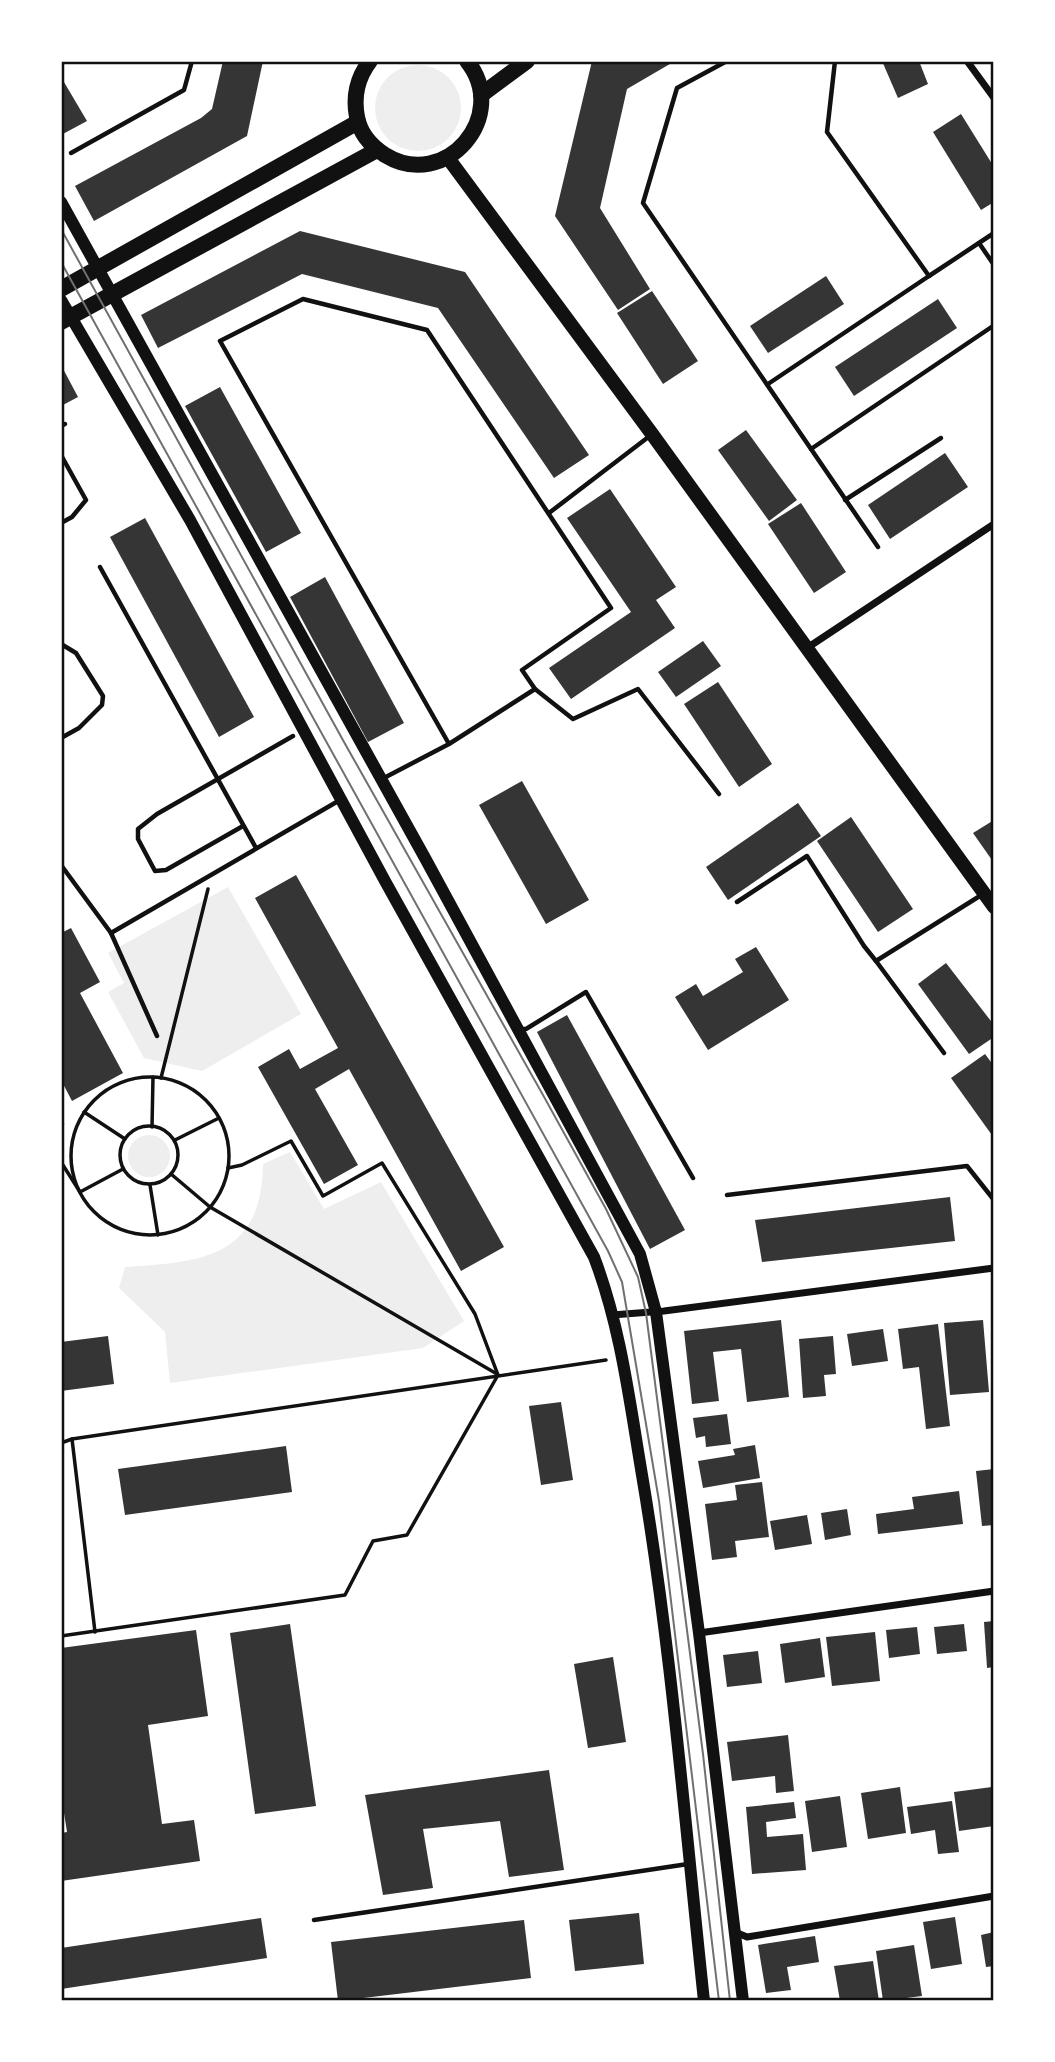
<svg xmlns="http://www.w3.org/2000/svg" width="1055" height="2062" font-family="Mulish,sans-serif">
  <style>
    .green { fill: #eee }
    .building { fill: #353535 }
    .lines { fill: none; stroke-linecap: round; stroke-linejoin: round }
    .path { stroke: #111; stroke-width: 3.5 }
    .service { stroke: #111; stroke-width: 4.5 }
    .minor { stroke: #111; stroke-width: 7 }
    .tertiary { stroke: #111; stroke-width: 12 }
    .secondary { stroke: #111; stroke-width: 14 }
    .primary { stroke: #111; stroke-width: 16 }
    .tram { stroke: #707070; stroke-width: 2 }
    .neatline { fill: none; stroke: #111; stroke-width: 2.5 }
  </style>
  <rect width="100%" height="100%" fill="#fff"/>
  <!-- green -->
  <g class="green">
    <circle cx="418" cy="108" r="43"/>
    <polygon points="228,887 301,1014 202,1071 144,1058 108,992 124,983 108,953"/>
    <circle cx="149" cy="1156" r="21"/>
    <path d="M290,1152L324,1209L381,1182L464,1321L423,1348L170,1383L165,1332L119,1288L125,1267C201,1262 262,1258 263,1164Z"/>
  </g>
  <!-- building -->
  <g class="building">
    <polygon points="223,61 263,61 247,136 94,221 75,186 201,118 212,109"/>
    <polygon points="592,61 675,61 627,89 600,208 650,289 618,310 555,216"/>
    <polygon points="882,61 919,61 928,84 898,98"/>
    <polygon points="61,77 87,121 61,135"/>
    <polygon points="961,114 994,167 994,202 981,210 933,132"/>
    <polygon points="300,231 465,272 589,455 554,478 438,308 302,274 158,348 141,315"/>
    <polygon points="826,276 844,304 768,353 750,326"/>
    <polygon points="652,291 698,361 663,384 617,313"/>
    <polygon points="938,299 957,328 854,396 835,367"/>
    <polygon points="61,365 78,397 61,406"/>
    <polygon points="220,387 301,533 266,552 185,406"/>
    <polygon points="746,430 797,500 769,521 718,450"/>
    <polygon points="945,453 968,487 890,539 868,505"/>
    <polygon points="610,489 676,587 656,600 675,628 571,699 549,668 631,612 567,518"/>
    <polygon points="801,503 846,572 814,593 768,524"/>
    <polygon points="145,518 254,717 219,737 110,537"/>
    <polygon points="325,577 404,723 368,742 290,597"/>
    <polygon points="703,641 721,666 676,697 658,672"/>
    <polygon points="718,682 772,764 739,787 684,704"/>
    <polygon points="522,781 589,900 546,924 479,805"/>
    <polygon points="798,803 821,836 728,900 706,867"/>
    <polygon points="851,817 913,909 878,932 817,841"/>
    <polygon points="994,820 994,863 973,833"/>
    <polygon points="296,875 504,1247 461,1271 349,1069 315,1089 358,1165 324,1184 258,1067 289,1049 300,1069 338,1048 255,898"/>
    <polygon points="71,928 100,982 80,993 123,1073 72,1101 61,1080 61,933"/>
    <polygon points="756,947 789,1000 708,1050 675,997 696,984 703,996 743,972 735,959"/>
    <polygon points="946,963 994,1025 994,1037 969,1054 918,984"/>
    <polygon points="567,1015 685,1230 650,1249 537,1032"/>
    <polygon points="985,1054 994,1066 994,1138 951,1078"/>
    <polygon points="950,1197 955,1241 762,1262 755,1220"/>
    <polygon points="781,1320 789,1397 747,1402 741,1349 713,1352 719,1401 692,1404 684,1331"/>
    <polygon points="983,1320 989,1392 950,1395 944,1323"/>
    <polygon points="938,1324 950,1426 926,1429 919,1367 903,1369 898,1329"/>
    <polygon points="883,1329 888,1361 852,1366 847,1334"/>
    <polygon points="108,1336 114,1384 61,1391 61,1342"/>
    <polygon points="833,1336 836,1374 824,1375 826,1396 803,1398 799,1339"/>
    <polygon points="561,1402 573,1480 541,1485 529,1406"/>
    <polygon points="727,1414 731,1444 706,1447 705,1436 696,1438 693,1418"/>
    <polygon points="755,1445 760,1478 703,1488 698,1461 735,1455 733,1449"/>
    <polygon points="286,1446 292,1492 125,1515 118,1469"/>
    <polygon points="994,1469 994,1525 982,1526 976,1471"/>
    <polygon points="762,1482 769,1537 735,1541 737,1557 712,1560 705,1504 737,1500 735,1485"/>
    <polygon points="959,1491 963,1524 878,1534 876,1514 914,1509 912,1497"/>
    <polygon points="847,1509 851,1535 825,1540 821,1513"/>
    <polygon points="807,1515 812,1544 775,1550 770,1521"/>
    <polygon points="994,1621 994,1667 987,1668 984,1622"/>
    <polygon points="290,1624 316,1806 255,1814 230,1633"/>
    <polygon points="964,1624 967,1651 937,1654 934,1627"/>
    <polygon points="917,1627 920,1654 889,1658 886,1630"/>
    <polygon points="196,1630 208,1716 148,1725 162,1824 194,1820 200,1861 61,1881 61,1833 67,1832 61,1794 61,1648"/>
    <polygon points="875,1632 880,1681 832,1686 826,1637"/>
    <polygon points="820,1638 825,1677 785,1683 780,1644"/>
    <polygon points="758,1651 762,1683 727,1687 723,1655"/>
    <polygon points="613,1657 626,1742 588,1748 574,1664"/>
    <polygon points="788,1735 794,1791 776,1793 775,1776 732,1781 727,1742"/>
    <polygon points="549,1770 564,1870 509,1877 500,1821 423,1829 433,1888 383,1895 365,1795"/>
    <polygon points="900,1787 906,1833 868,1839 861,1793"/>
    <polygon points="992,1787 994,1826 959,1831 954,1792"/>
    <polygon points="840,1796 847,1847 812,1852 805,1801"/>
    <polygon points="952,1801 959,1852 938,1854 935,1830 911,1834 907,1807"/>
    <polygon points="794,1802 796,1818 766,1822 767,1837 803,1834 806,1870 752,1874 746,1807"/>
    <polygon points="639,1913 644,1964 575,1971 569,1920"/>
    <polygon points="955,1917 962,1964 931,1969 923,1922"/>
    <polygon points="261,1918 267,1958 61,1989 61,1948"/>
    <polygon points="524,1920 531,1978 338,2001 331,1942"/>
    <polygon points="994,1932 994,1966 986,1967 981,1935"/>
    <polygon points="815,1936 819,1962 787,1967 791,1990 766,1993 758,1945"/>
    <polygon points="914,1945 922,1996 883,2001 876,1951"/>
    <polygon points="873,1961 879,2001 840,2001 834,1966"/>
  </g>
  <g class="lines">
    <!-- path -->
    <g class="path">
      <circle cx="150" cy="1156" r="79"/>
      <polyline points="161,1078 208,889"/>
      <polyline points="84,1112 125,1139"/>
      <circle cx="149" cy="1155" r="29"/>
      <polyline points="152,1127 153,1077"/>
      <polyline points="175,1140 219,1118"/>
      <polyline points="61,1162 80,1192 123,1169"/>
      <polyline points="228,1168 242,1165 291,1141 323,1196 382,1163 475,1314 498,1375"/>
      <polyline points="171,1174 210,1207 497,1374"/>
      <polyline points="150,1185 158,1235"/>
      <polyline points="61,1443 72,1439"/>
      <polyline points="95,1632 72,1439 606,1360"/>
      <polyline points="61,1636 345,1595 373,1541 407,1535 498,1375"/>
    </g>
    <!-- service -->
    <g class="service">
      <polyline points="727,61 677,88 643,203 878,547"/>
      <polyline points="71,153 184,90 192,61"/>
      <polyline points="979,243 994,265"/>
      <polyline points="929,276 994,233"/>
      <polyline points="768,384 929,276 827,132 835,61"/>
      <polyline points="61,426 65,424"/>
      <polyline points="811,449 993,326"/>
      <polyline points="61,455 86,500 72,517 61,523"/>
      <polyline points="845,500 941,438"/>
      <polyline points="549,513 651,435"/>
      <polyline points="100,567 256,848"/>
      <polyline points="61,644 76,653 103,696 102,705 79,728 61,738"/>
      <polyline points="535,689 573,719 638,689 719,794"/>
      <polyline points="382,779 449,744 220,341 303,299 427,330 611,608 522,670 535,689 449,744"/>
      <polyline points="243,826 166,870 155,871 138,839 138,829 157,814 293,736"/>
      <polyline points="61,865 111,933 157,1036"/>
      <polyline points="737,902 807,856 864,946 876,961 983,894"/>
      <polyline points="111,933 340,800"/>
      <polyline points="876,961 944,1053"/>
      <polyline points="522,1029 526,1029 586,992 693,1178"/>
      <polyline points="61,1123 62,1124"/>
      <polyline points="727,1195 967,1166 994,1200"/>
      <polyline points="314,1920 688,1864"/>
    </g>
    <!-- minor -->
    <g class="minor">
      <polyline points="967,61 994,98"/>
      <polyline points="807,648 994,524"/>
      <polyline points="612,1315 664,1311 994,1268"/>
      <polyline points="699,1633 994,1591"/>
      <polyline points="735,1932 747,1937 994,1896"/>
    </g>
    <!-- tertiary -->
    <g class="tertiary">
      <polyline points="61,202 425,858 640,1254 656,1312 699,1633 743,2001"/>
      <path d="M61,300L190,520L385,881L594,1257C620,1325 629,1397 641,1469C671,1644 685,1824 704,2001"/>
    </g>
    <!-- secondary -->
    <polyline class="secondary" points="448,158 652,434 994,907"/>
    <!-- primary -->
    <g class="primary">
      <path d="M370,61C357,78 353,96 357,117C360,133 371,146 385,155C445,192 511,116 467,61"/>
      <polyline points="481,95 527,61"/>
      <polyline points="61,289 358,122"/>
      <polyline points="61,322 377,150"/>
    </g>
    <!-- tram -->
    <g class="tram">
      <polyline points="61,229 344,742 543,1095 606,1209 638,1277 646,1313 703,1754 730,2001"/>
      <polyline points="61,262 608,1251 622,1282 659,1501 719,2001"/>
    </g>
  </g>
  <!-- border -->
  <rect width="1055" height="2062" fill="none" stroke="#ffffff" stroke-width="126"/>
  <rect x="63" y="63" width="929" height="1936" class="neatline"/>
</svg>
